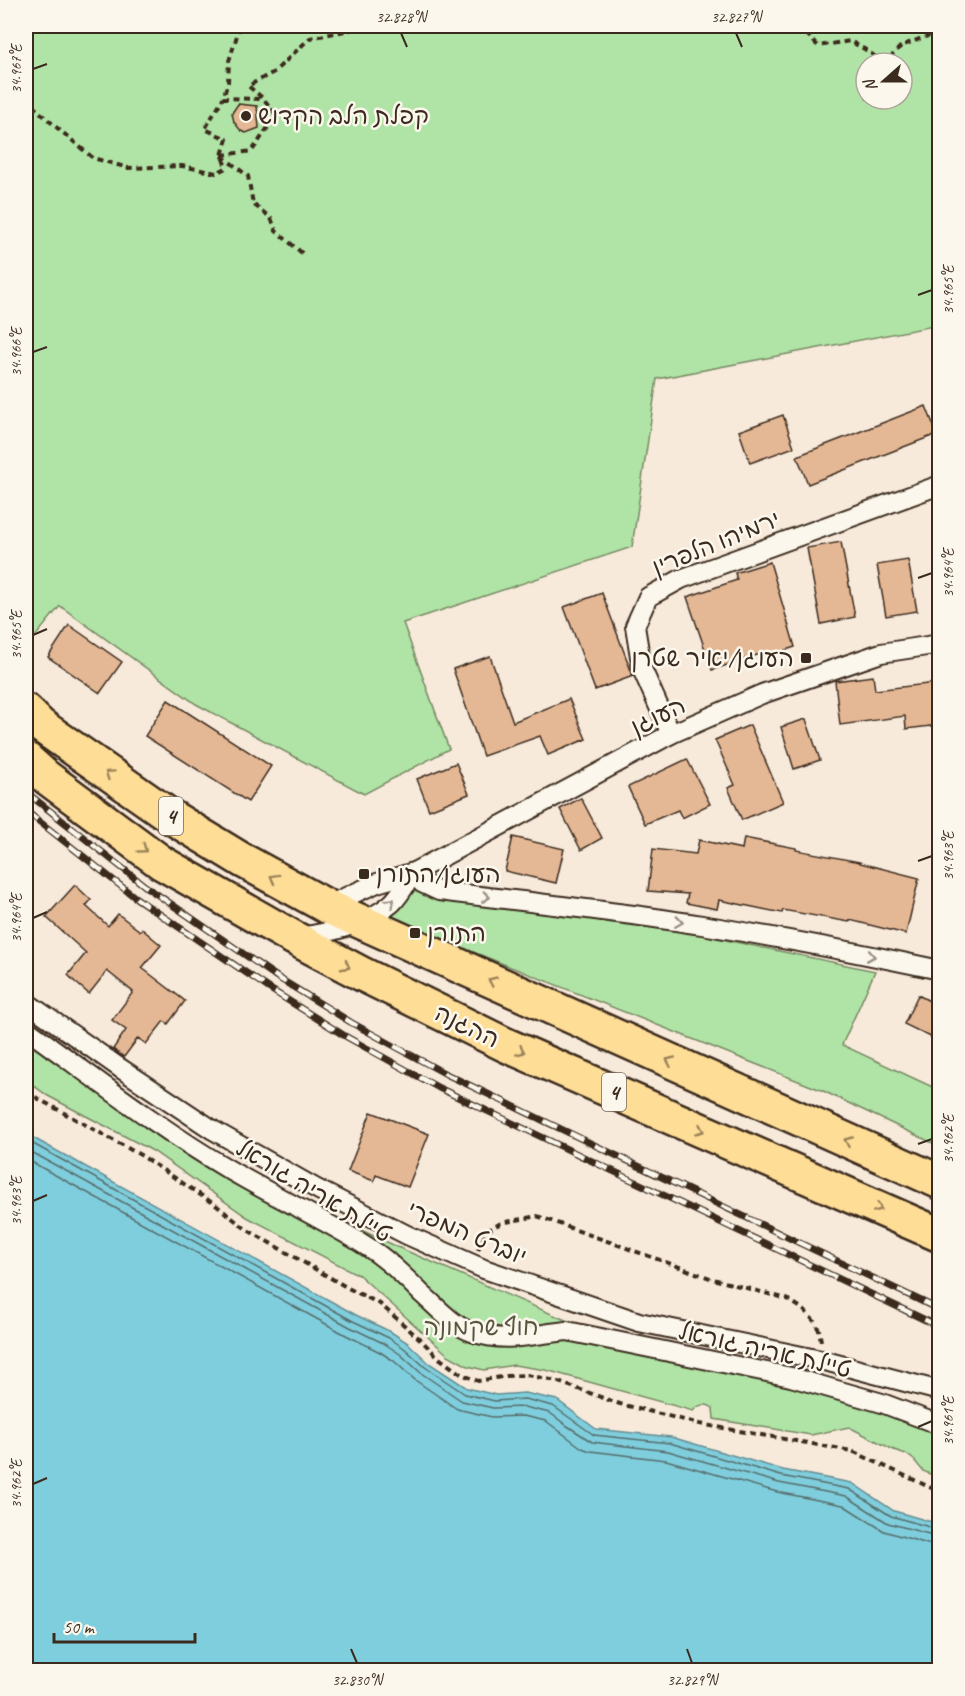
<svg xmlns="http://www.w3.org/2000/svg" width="965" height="1696" font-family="Caveat,'Playpen Sans Hebrew',sans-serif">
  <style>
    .green { fill: #b0e4a6; stroke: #768762; stroke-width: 1.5; fill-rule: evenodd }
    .water { fill: #7fcedd; stroke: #648c91; stroke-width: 1.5 }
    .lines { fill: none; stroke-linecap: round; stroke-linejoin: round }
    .shore { stroke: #566c6a; stroke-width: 1.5 }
    .building { fill: #e5b895; stroke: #3b2a1e; stroke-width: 1.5 }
    .street-casing { stroke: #3b2a1e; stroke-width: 22 }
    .highway-casing { stroke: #3b2a1e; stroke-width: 38 }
    .path { stroke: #3b2a1e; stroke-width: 4; stroke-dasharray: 6 4.5; stroke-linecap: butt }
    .street { stroke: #fbf7ec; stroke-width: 18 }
    .highway { stroke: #fedd96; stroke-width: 33 }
    .rail-casing { stroke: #3b2a1e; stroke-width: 7 }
    .rail { stroke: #fbf7ec; stroke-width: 4.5; stroke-dasharray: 14; stroke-linecap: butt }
    .oneway { stroke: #9c845a }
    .oneway2 { stroke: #9b9085 }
    .ticks { fill: none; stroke: #3b2a1e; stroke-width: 2 }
    .poi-dot { fill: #3b2a1e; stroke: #fbf7ec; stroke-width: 2 }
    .labels { text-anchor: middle; stroke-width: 5; stroke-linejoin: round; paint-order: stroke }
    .shield { fill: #fbf7ec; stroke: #75685c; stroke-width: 1.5 }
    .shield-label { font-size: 22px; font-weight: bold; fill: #3b2a1e }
    .poi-label { font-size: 24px; fill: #3b2a1e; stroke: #fbf7ec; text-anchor: start }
    .street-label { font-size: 24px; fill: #3b2a1e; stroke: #fbf7ec }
    .park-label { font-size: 24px; fill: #585840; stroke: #fbf7ec }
    .neatline { fill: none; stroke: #3b2a1e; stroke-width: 2 }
    .ticks-label { font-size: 15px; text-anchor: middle; fill: #3b2a1e }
  </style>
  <rect width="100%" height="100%" fill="#f7eadb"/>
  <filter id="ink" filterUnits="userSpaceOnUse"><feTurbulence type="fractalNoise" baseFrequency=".0167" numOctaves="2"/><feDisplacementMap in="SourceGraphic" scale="12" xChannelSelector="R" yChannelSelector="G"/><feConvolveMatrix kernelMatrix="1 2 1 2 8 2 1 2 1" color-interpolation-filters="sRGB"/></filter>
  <g filter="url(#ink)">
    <!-- green -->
    <g class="green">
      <path d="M26,26H939V325L657,379L632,547L403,623L449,749L364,794L196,704L60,606L26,648ZM866,63H902V99H866Z"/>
      <polygon points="414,881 692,933 875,971 842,1045 939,1090 939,1146 821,1090 385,917"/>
      <path d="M26,1023L213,1153L301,1202L402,1249L570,1322L694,1353L939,1418V1478L923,1471L914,1460L906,1454L894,1450L849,1427L811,1435L714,1419L713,1408C706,1403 699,1404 693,1411L546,1370L514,1365L484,1370L468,1366L448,1355L359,1275L247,1217L153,1151L48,1096L26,1080Z"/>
    </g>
    <!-- water -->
    <polygon class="water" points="26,1134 356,1315 391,1332 408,1343 429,1363 467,1388 496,1395 525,1393 557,1400 596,1429 671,1437 783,1470 852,1483 894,1511 939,1524 939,1670 26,1670"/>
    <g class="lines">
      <!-- shore -->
      <g class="shore">
        <polyline points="26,1140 353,1321 389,1338 404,1348 425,1367 465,1394 495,1401 525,1399 553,1406 594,1435 670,1443 781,1476 849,1489 891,1516 940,1530"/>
        <polyline points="26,1149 350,1327 385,1344 400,1354 421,1373 462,1401 493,1408 524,1407 550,1413 566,1425 592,1442 668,1451 779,1483 846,1496 888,1523 940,1537"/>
        <polyline points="26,1159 346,1335 380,1352 394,1361 415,1380 457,1409 492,1417 523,1416 546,1421 582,1448 590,1451 666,1460 777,1492 843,1505 884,1531 931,1545 940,1546"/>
      </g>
    </g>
    <!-- building -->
    <g class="building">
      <polygon points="238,104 257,106 259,128 246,133 241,131 234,122 232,113"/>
      <polygon points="926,406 937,434 808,484 797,456"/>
      <polygon points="783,415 794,447 750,463 739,431"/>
      <polygon points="841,542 855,617 821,624 807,548"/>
      <polygon points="908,560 917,611 886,616 877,565"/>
      <polygon points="770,562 795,647 761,658 760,654 712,670 687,597 737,580 735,573"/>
      <polygon points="602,593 633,676 595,690 564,607"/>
      <polygon points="69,625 122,662 100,693 48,657"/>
      <polygon points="490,656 513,722 569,699 586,739 548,755 540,736 483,756 453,669"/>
      <polygon points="873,676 875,690 936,683 939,725 906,729 905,716 840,725 835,681"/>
      <polygon points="168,700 271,766 248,802 145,736"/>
      <polygon points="806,719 820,760 794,769 781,727"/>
      <polygon points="750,725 783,802 742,820 728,788 735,785 715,740"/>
      <polygon points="687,759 710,804 682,818 678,810 645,824 628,787"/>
      <polygon points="456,763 469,794 429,810 417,779"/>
      <polygon points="581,798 602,838 581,850 560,809"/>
      <polygon points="513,837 564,849 556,883 505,871"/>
      <polygon points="744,838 796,848 796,850 860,862 860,863 919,878 906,934 850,920 849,922 783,910 782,913 719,900 717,909 686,903 688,894 648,891 653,849 696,854 699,840 742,849"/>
      <polygon points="75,885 91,900 86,906 108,926 118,914 140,931 142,929 161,945 142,968 185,1001 168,1024 164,1021 146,1044 138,1038 124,1057 113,1049 126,1030 112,1020 133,992 107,971 89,994 75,982 68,975 86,953 46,917"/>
      <polygon points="918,995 939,1006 939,1041 904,1024"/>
      <polygon points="371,1112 429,1134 408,1187 376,1175 374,1181 348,1171"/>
    </g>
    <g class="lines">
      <!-- street casing -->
      <g class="street-casing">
        <g id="street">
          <polyline points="671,734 642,669 635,626 648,597 681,579 940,485"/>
          <path d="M414,872L422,883L439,891C527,902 615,911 702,925C781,938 861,953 940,970"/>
          <polyline points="326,906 377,883 414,872 671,734 762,694 881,653 940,644"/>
          <path d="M298,937C330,933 367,925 392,903C401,894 407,882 414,872"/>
          <polyline points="26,1002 120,1068 213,1130 317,1189 407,1235 484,1269 639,1322 821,1360 940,1391"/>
          <path d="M26,1029C92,1076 157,1127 228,1169C272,1195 319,1217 363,1244C385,1257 404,1276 422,1294C438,1308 452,1325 472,1332C506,1344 534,1334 567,1331L791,1377L882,1403L940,1425"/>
        </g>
      </g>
      <!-- highway casing -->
      <g class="highway-casing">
        <g id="highway">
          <polyline points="26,711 40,725 173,818 242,860 326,906 940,1182"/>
          <polyline points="26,759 46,777 162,863 294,938 362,974 506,1045 940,1235"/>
        </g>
      </g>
      <!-- path -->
      <g class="path">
        <polyline points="240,26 229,61 228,82 223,98 263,99"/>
        <polyline points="799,26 818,46 850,41 866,50 880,60 891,57 901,46 933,34 940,30"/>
        <polyline points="26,97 33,106 55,126 93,158 128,168 182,166 216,173 226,168 222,155 227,139 205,129 223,98"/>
        <polyline points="222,155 252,151 269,126 274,113 264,99 248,86 274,72 310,38 350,30 359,26"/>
        <polyline points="222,156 248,176 253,204 271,218 276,231 302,253"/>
        <polyline points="26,1092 142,1156 217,1206 246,1229 348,1288 380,1304 420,1339 439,1358 461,1374 478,1381 507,1376 527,1375 556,1381 620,1404 700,1424 852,1451 940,1492"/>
        <polyline points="478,1250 487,1231 501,1223 537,1216 713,1279 787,1299 803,1309 814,1321 819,1330 821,1341"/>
      </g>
      <!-- street -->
      <use href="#street" class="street"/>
      <!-- highway -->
      <use href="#highway" class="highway"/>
      <!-- rail casing -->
      <g class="rail-casing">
        <g id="rail">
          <polyline points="26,792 145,886 277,977 352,1023 446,1074 940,1310"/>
          <polyline points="26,811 136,898 270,989 345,1036 439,1088 940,1327"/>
        </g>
      </g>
      <!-- rail -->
      <use href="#rail" class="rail"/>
    </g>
    <!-- one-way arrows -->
    <defs><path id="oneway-chevron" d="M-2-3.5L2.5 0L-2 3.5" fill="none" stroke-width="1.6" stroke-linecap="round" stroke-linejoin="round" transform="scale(1.5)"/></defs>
    <g class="oneway">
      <use href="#oneway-chevron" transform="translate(109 774) rotate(-145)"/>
      <use href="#oneway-chevron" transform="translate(143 849) rotate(36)"/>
      <use href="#oneway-chevron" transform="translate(274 878) rotate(-151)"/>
      <use href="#oneway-chevron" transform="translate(346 966) rotate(28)"/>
      <use href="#oneway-chevron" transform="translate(492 981) rotate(-156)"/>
      <use href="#oneway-chevron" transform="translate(521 1051) rotate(24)"/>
      <use href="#oneway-chevron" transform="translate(670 1061) rotate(-156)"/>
      <use href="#oneway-chevron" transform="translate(700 1130) rotate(24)"/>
      <use href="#oneway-chevron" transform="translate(848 1141) rotate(-156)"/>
      <use href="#oneway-chevron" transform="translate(878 1208) rotate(24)"/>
    </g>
    <g class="oneway2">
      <use href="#oneway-chevron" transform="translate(486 897) rotate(7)"/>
      <use href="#oneway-chevron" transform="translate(391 902) rotate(-43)"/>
      <use href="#oneway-chevron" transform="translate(679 922) rotate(8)"/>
      <use href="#oneway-chevron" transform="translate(871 956) rotate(10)"/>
    </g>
  </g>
  <!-- ticks -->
  <path class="ticks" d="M401,33L407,47M736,33L742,47M33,69L47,64M918,295L932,290M33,352L47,347M918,578L932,573M33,635L47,629M918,861L932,856M33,918L47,912M918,1144L932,1139M33,1201L47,1195M918,1427L932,1421M33,1484L47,1478M351,1649L357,1663M687,1649L692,1663"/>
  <!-- markers -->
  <g class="poi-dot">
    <circle cx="246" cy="116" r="6"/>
    <rect x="800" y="652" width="12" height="12" rx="3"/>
    <rect x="358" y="868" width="12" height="12" rx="3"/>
    <rect x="409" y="927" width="12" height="12" rx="3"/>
  </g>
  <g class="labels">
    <!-- shield labels -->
    <g class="shield">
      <rect x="159" y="797" width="24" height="38" rx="4.5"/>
      <rect x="602" y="1073" width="24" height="38" rx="4.5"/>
    </g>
    <g class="shield-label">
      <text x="171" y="824">4</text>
      <text x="614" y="1100">4</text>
    </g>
    <!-- poi labels -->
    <g class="poi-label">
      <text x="258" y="124">קפלת הלב הקדוש</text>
      <text x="794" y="666" text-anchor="end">העוגן/יאיר שטרן</text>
      <text x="376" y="882">העוגן/התורן</text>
      <text x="427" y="941">התורן</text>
    </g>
    <!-- street labels -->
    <g class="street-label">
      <text transform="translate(716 543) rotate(-22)" y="8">ירמיהו הלפרין</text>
      <text transform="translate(658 716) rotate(-26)" y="8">העוגן</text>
      <text transform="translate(467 1026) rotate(26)" y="8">ההגנה</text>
      <text transform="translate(314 1191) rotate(31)" y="8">טיילת אריה גוראל</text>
      <text transform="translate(467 1233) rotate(23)" y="8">יוברט המפרי</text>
      <text transform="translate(765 1350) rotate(13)" y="8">טיילת אריה גוראל</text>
    </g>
    <!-- park labels -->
    <g class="park-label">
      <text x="481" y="1335">חוף שקמונה</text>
    </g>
  </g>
  <!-- margin -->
  <rect width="965" height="1696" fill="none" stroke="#fbf7ec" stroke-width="66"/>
  <!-- north arrow -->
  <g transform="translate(884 81) rotate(249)"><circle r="28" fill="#fbf7ec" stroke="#aea59a" stroke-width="1.5"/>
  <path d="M0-4.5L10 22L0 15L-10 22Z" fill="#3b2a1e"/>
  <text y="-9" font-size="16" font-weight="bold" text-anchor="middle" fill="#3b2a1e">N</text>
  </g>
  <!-- scale -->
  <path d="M54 1633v9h141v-9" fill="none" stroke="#3b2a1e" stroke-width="3"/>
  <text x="63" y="1633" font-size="18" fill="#3b2a1e" stroke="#fbf7ec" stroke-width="4.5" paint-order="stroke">50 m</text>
  <rect x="33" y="33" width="899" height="1630" class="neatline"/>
  <g class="ticks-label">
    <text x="401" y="22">32.828°N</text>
    <text x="736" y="22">32.827°N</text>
    <text transform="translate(16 69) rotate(-90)" y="5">34.967°E</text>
    <text transform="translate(948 290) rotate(-90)" y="5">34.965°E</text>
    <text transform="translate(16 352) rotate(-90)" y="5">34.966°E</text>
    <text transform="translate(948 573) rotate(-90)" y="5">34.964°E</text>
    <text transform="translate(16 635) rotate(-90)" y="5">34.965°E</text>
    <text transform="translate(948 856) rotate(-90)" y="5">34.963°E</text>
    <text transform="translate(16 918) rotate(-90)" y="5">34.964°E</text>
    <text transform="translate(948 1139) rotate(-90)" y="5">34.962°E</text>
    <text transform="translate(16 1201) rotate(-90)" y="5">34.963°E</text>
    <text transform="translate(948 1421) rotate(-90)" y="5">34.961°E</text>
    <text transform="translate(16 1484) rotate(-90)" y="5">34.962°E</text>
    <text x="357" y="1685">32.830°N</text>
    <text x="692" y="1685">32.829°N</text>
  </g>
</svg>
